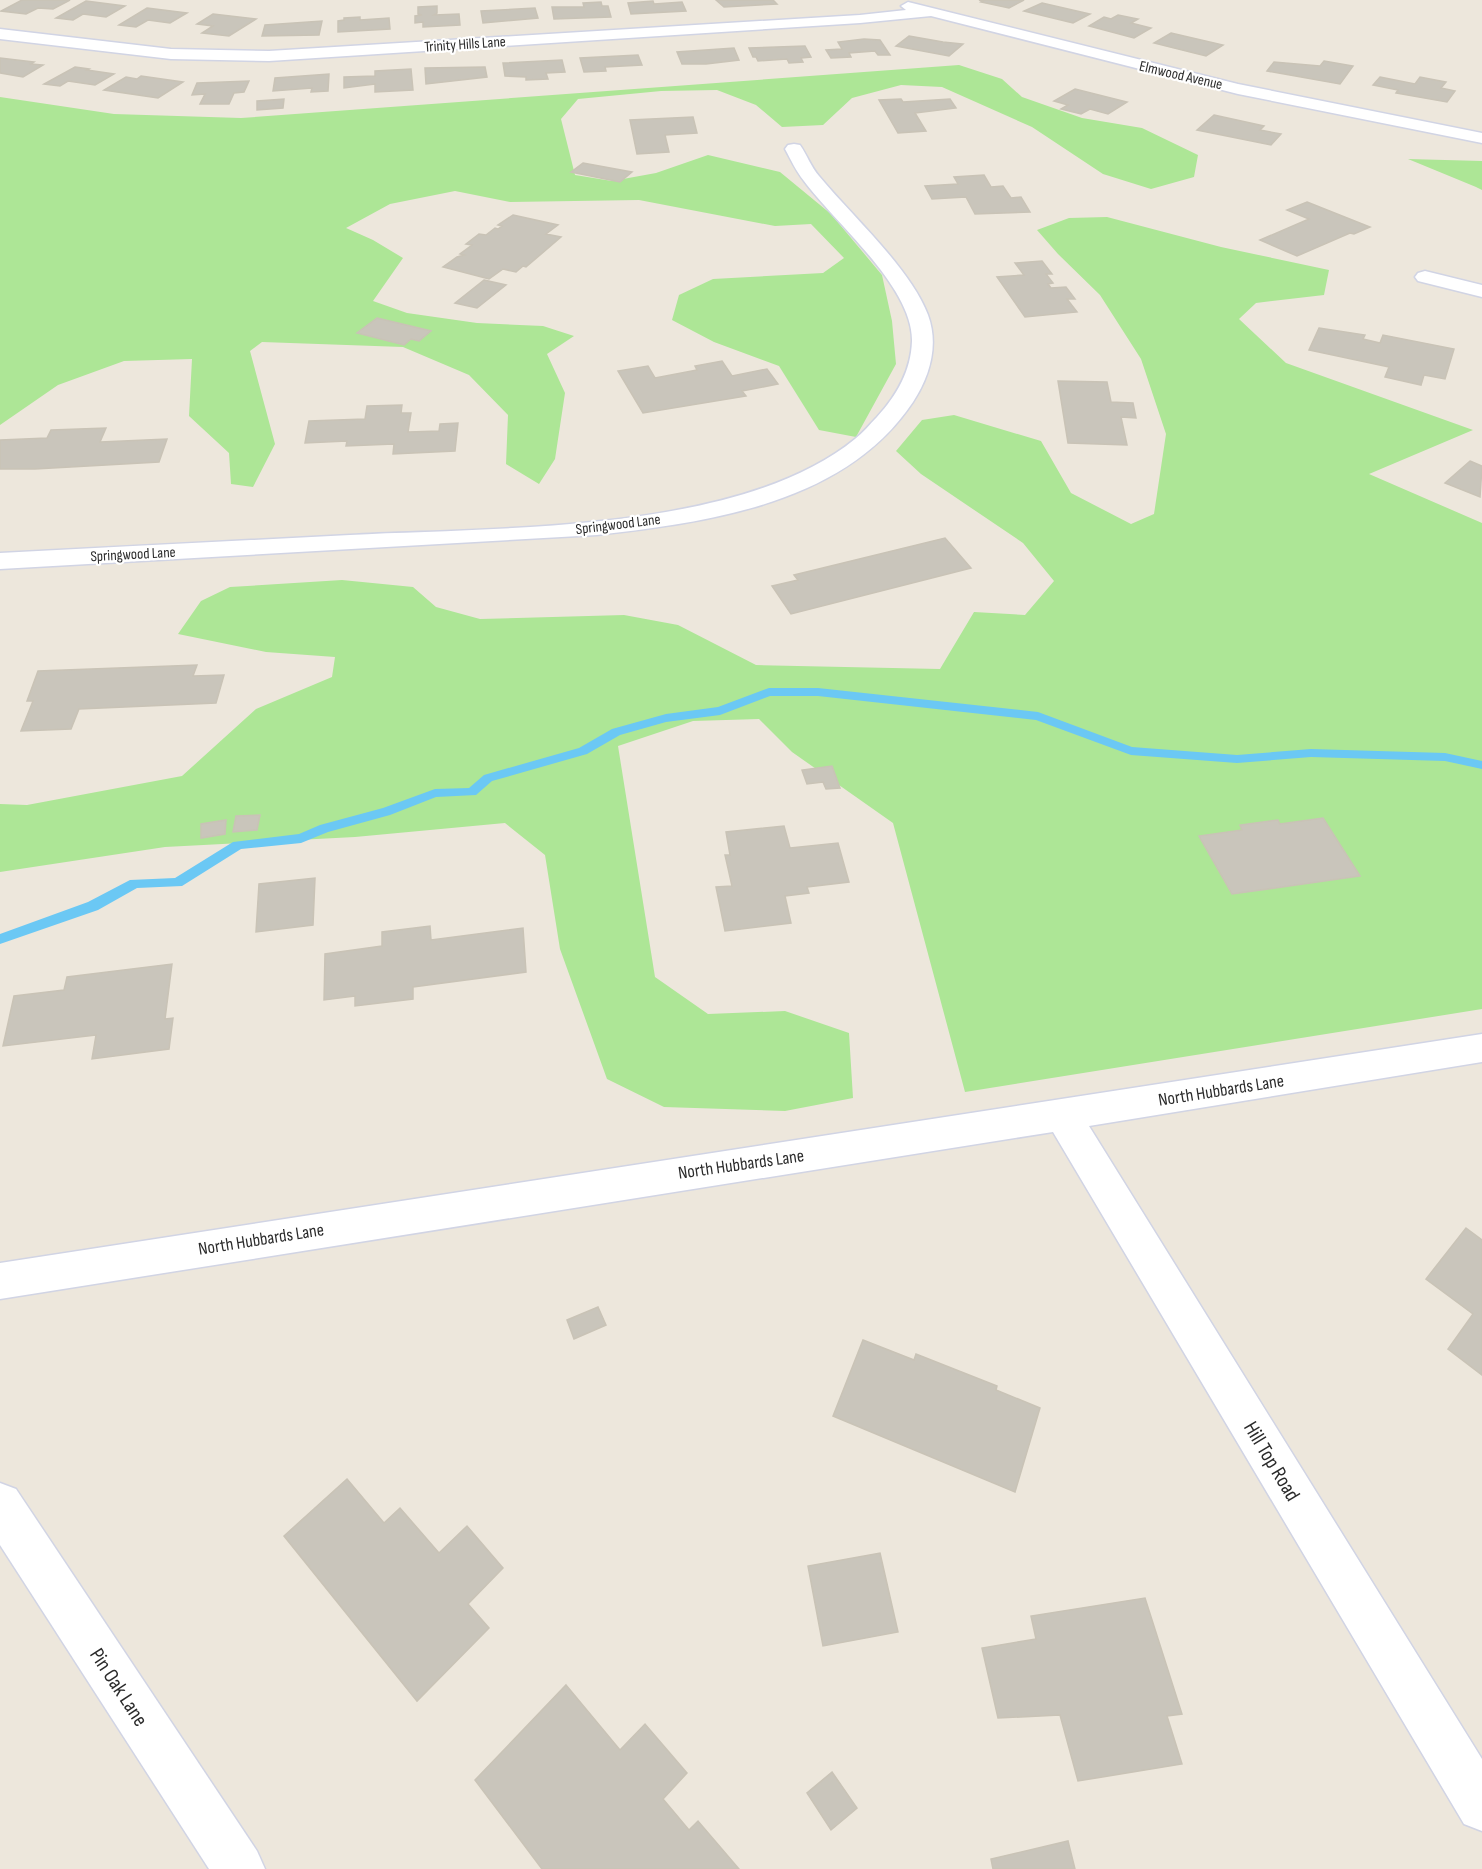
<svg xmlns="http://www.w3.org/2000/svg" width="1482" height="1869" font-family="'Sofia Sans Condensed',sans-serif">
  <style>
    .green { fill: #ade696 }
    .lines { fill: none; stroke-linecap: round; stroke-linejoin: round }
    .stream { fill: #6bc8f4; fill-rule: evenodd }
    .building { fill: #c9c5bb; stroke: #c9c3b6; stroke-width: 1.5 }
    .minor-casing { stroke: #d1d4e4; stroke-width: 3 }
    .minor { fill: #fff; fill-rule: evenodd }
    .labels { text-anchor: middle; stroke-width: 4.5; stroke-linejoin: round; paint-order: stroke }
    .far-street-label { font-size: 15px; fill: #2b2b2b; stroke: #fff }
    .street-label { font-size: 18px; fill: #2b2b2b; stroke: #fff }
    .near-street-label { font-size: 21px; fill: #2b2b2b; stroke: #fff }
  </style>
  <rect width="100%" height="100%" fill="#ede7dc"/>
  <!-- green -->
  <g class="green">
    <polygon points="959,65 1002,79 1022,97 1082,118 1142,128 1198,155 1194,177 1151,189 1103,174 1032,127 942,87 901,85 852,98 823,125 782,127 756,105 717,90 661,91 578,99 561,119 575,175 612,181 656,173 708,155 780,172 831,214 882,275 892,321 896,364 856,437 819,430 779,366 714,342 672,320 679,295 713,279 823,273 844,258 811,224 775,226 639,200 510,202 455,191 390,204 346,228 373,240 403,258 373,301 407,313 477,323 543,326 574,336 547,354 565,393 555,459 539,484 506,464 508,415 469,375 403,347 262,342 250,351 275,444 253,487 231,484 229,453 189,416 192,359 124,361 58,385 0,425 0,97 114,114 241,118"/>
    <polygon points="1408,159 1482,161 1482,190 1476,187"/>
    <polygon points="1107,217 1221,247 1329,270 1324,295 1256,303 1239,319 1286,363 1473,430 1369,474 1482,523 1482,1009 965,1092 893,823 792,752 759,719 693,721 618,746 655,977 708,1014 785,1011 849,1033 853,1098 785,1111 664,1107 607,1079 560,949 545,855 505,823 355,837 165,847 0,872 0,804 27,805 182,776 256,709 332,677 335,657 266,652 178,634 201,601 230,587 342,580 413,587 436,607 480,619 624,615 678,625 756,665 940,669 974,612 1025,615 1054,581 1023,543 921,474 896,451 922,420 954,415 1041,441 1071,493 1131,524 1154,514 1166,434 1141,359 1100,295 1058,254 1037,230 1069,218"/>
  </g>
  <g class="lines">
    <!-- stream -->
    <polygon class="stream" points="769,688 818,688 1038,712 1132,747 1237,755 1311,749 1445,753 1482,761 1482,769 1445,761 1311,757 1237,763 1131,755 1036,720 818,696 770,696 720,715 666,722 620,735 587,754 492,781 476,795 436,797 390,815 328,832 301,843 241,849 182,886 137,888 98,910 0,944 0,934 88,902 130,880 175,878 233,842 299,834 320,825 383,808 435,789 469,788 484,775 579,748 612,729 666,714 718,707"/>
  </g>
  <!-- building -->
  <g class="building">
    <polygon points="22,0 70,0 53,9 38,8 26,14 1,11"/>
    <polygon points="716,0 773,0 777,4 724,7"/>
    <polygon points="979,0 1024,0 1009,8 981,2 983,1"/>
    <polygon points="86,1 125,6 106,17 83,14 73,20 56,18"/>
    <polygon points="653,1 654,4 682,2 686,11 631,14 628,3"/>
    <polygon points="601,2 602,6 608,6 611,17 554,19 552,7 584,7 583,3"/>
    <polygon points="1042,3 1090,14 1073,23 1024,11"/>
    <polygon points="437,6 437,13 434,15 459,14 460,25 423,27 423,22 415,23 415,16 422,15 418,14 418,7"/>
    <polygon points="147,8 187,13 170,23 148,20 136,27 119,25"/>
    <polygon points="535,8 538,18 483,23 481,11"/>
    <polygon points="213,14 256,19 229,36 202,33 213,26 197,24"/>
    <polygon points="1118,15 1138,19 1131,23 1151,28 1134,38 1089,26 1104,17 1111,19"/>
    <polygon points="360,17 360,20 389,18 390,29 338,32 338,21 344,20 344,18"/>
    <polygon points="322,21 319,35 262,36 265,25"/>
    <polygon points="1171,33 1223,45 1206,56 1154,43"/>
    <polygon points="909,36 943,42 963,44 949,56 896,46"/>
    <polygon points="864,39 880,40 890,55 878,55 875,51 849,53 851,57 831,58 826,50 842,49 838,42"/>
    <polygon points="805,46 811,57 801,58 803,62 789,63 787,59 758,61 756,57 753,57 749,48"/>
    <polygon points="734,48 739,60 706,64 682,64 677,52"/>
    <polygon points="638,55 642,65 605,67 606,71 584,72 580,58"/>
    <polygon points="0,58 34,62 31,64 43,65 23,77 0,73"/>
    <polygon points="562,60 565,72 546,73 548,79 526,80 526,77 505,76 503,63"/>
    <polygon points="1324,61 1353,66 1340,84 1267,71 1274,62 1320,66"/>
    <polygon points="75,67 89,69 87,70 114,74 95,85 68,81 60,86 44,84"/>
    <polygon points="485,67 487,77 426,84 425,68"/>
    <polygon points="411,69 413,90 375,92 375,84 344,88 344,77 375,76 375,71"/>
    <polygon points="329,74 328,91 311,92 312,88 273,91 275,78"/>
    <polygon points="141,76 183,82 158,98 104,90 126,77 137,79"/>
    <polygon points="1380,77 1415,84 1420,77 1446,82 1441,88 1455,91 1447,102 1396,93 1398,90 1373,85"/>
    <polygon points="249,81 244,92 234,93 229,104 200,104 205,94 192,95 197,83"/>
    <polygon points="1075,89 1127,102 1108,114 1090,109 1081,114 1061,109 1068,105 1054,101"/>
    <polygon points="284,99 283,108 257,110 257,101"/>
    <polygon points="901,99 903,102 950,99 956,108 915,113 926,131 898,133 879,100"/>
    <polygon points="1214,115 1264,126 1260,130 1281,134 1271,145 1197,130"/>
    <polygon points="693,117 697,133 665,135 669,152 637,154 630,120"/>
    <polygon points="583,163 632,172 620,182 571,172"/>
    <polygon points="984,175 991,187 1003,186 1011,198 1021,197 1030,212 975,214 966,197 932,199 925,186 958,184 954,177"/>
    <polygon points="1307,202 1370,227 1354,234 1350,233 1297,256 1260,240 1309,219 1287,210"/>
    <polygon points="513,215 558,225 546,234 561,237 526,267 523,266 516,272 503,269 489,279 443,267 457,257 464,255 460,254 472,245 466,244 479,234 486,235 495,228 498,229 502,226 498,225"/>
    <polygon points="1042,261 1052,274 1046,274 1053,283 1048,284 1051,288 1066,287 1075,299 1067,299 1077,312 1025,317 997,277 1024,275 1015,263"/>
    <polygon points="484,280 506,285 477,308 455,303"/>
    <polygon points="377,318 431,331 419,341 411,339 404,345 357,333"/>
    <polygon points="1319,328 1365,335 1363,339 1380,343 1383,335 1454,349 1445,379 1424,375 1421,385 1385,377 1389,367 1309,350"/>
    <polygon points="722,361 732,376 767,369 778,384 742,391 746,396 643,413 618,371 648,366 655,378 697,370 695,366"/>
    <polygon points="1058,381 1107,382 1111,402 1133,403 1136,418 1121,417 1127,445 1068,443"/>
    <polygon points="402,405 401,413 411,413 408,432 439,431 440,424 458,423 455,451 393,454 394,444 346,446 347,441 305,443 309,421 365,419 367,406"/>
    <polygon points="106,428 100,442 167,439 159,462 35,469 0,469 0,440 47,438 51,430"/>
    <polygon points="1470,461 1482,466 1480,497 1445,483"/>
    <polygon points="945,538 971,568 791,614 772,586 798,580 794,575"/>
    <polygon points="197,665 193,676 224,675 216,703 79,709 71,729 21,731 33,701 27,701 38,671"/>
    <polygon points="832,766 840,788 826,789 823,782 807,784 802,770"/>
    <polygon points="260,815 257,830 233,832 236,816"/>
    <polygon points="1323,818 1360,876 1232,894 1199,836 1242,830 1240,825 1278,820 1280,824"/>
    <polygon points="226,820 225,834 201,838 201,824"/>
    <polygon points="784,826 790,848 838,843 849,882 807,887 809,893 785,896 791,923 725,931 716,887 732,886 725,855 730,855 726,832"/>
    <polygon points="315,878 313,925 256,932 259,884"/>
    <polygon points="430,926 431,940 523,928 526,972 413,987 413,999 355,1006 355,996 324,1000 325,954 382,946 382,932"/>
    <polygon points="172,964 165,1019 173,1018 169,1049 92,1059 96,1035 3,1046 14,996 64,990 67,977"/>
    <polygon points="1466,1228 1482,1240 1482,1375 1448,1349 1473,1314 1426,1279"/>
    <polygon points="598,1307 606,1325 574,1339 567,1320"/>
    <polygon points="863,1340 914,1360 916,1354 997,1386 996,1390 1040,1408 1015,1492 833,1416"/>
    <polygon points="347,1479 384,1523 400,1508 439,1553 467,1526 503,1568 468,1604 489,1628 417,1701 284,1536"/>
    <polygon points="880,1553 898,1632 823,1646 808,1566"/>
    <polygon points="1145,1598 1182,1714 1167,1716 1182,1764 1078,1781 1060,1715 998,1718 982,1648 1036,1639 1031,1616"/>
    <polygon points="566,1685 620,1750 645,1724 687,1773 663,1799 689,1830 698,1821 739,1869 542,1869 475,1780"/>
    <polygon points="832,1772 857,1808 831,1830 807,1793"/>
    <polygon points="1068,1841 1075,1869 993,1869 991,1859"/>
  </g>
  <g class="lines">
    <!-- minor casing -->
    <g class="minor-casing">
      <g id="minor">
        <polygon points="908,2 1238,84 1482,133 1482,143 1238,94 931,16 860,23 269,61 171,59 0,39 0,29 171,49 269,51 860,15 906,10 901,6"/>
        <path d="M794,144L800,145C807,155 811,167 819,176C851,215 911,269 928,315C939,345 930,376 913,402C845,504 709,522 597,535L0,569V553C117,547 233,541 350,535C495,527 739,534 855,439C863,433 870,424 877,417C897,395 911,371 912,341C913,287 835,223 804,181C796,171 791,160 785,149L788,145Z"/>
        <polygon points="1425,271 1482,285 1482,297 1418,281 1415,277 1418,273"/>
        <polygon points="1482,1034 1482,1062 1089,1126 1482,1759 1482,1831 1464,1824 1053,1132 0,1299 0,1263"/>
        <polygon points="0,1483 16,1489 257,1851 265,1869 209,1869 0,1545"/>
      </g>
    </g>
    <!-- minor -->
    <use href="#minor" class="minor"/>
  </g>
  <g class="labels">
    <!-- far-street labels -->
    <g class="far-street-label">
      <text transform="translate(465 44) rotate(-4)" y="5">Trinity Hills Lane</text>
      <text transform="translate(1181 75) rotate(13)" y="5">Elmwood Avenue</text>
      <text transform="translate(618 524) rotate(-7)" y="5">Springwood Lane</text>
      <text transform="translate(133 554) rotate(-3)" y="5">Springwood Lane</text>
    </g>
    <!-- street labels -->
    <g class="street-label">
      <text transform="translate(1221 1090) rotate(-9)" y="6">North Hubbards Lane</text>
      <text transform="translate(741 1164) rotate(-8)" y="6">North Hubbards Lane</text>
      <text transform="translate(261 1239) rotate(-9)" y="6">North Hubbards Lane</text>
    </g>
    <!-- near-street labels -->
    <g class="near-street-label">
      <text transform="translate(1272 1461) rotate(59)" y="7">Hill Top Road</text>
      <text transform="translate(119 1687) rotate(57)" y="7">Pin Oak Lane</text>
    </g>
  </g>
</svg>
